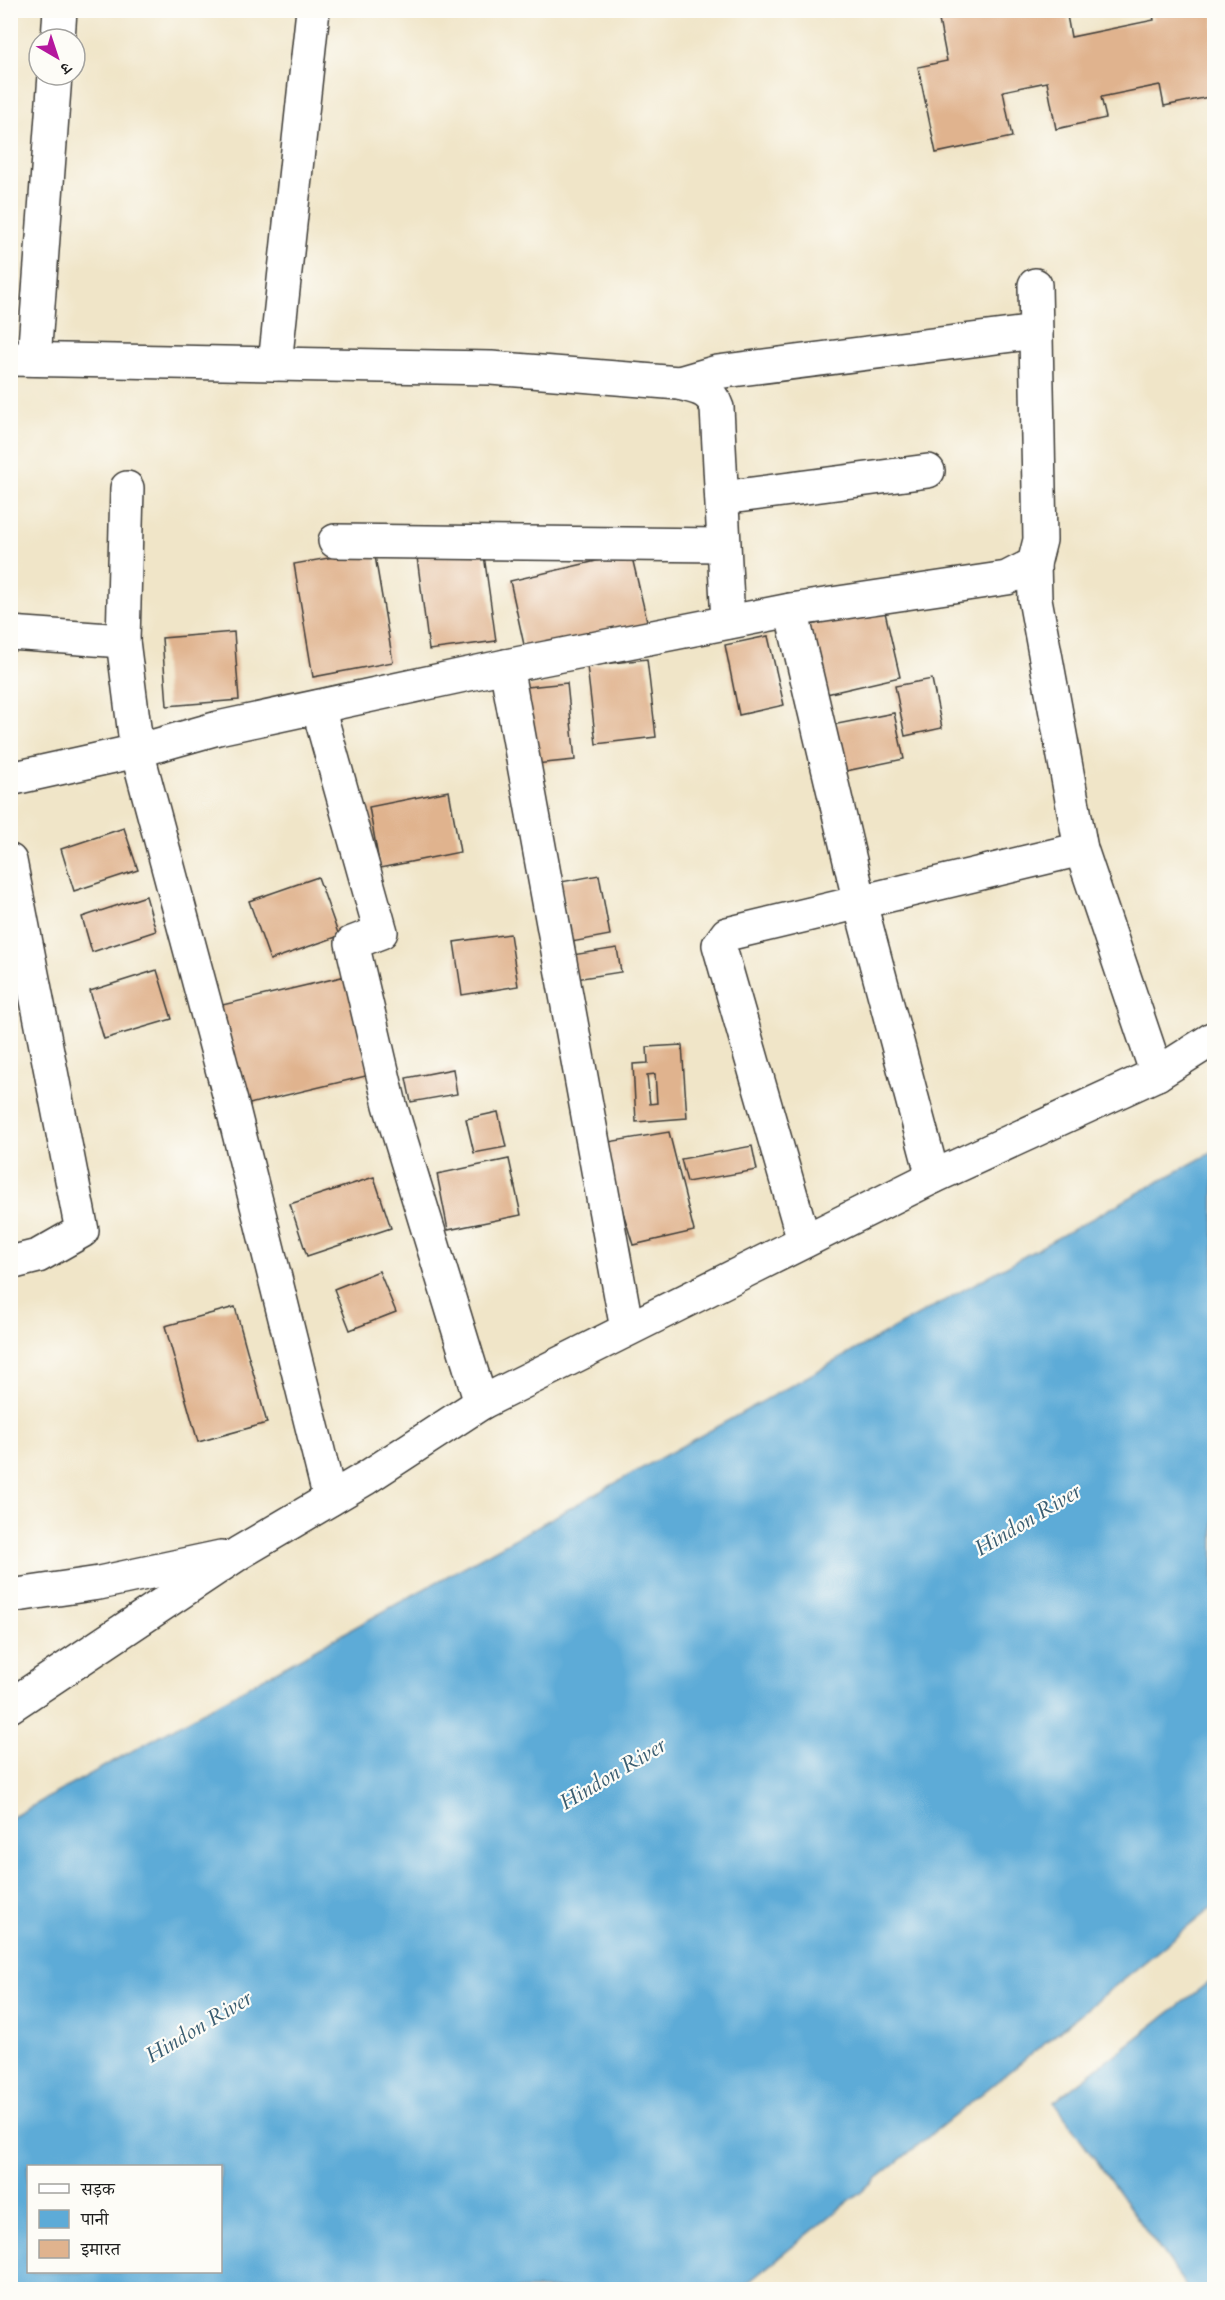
<svg xmlns="http://www.w3.org/2000/svg" width="1225" height="2300" font-family="Cardo,'Noto Serif Devanagari',serif">
  <style>
    .water { fill: #5dabd7; stroke: #3c647a; stroke-width: 1.5; fill-rule: evenodd }
    .building { fill: #e0b38e; fill-rule: evenodd }
    .lines { fill: none; stroke-linecap: round; stroke-linejoin: round }
    .minor-casing { stroke: #3c3a36; stroke-width: 36 }
    .minor { stroke: #fff; stroke-width: 33 }
    .labels { text-anchor: middle; stroke-width: 4.5; stroke-linejoin: round; paint-order: stroke }
    .water-label { font-size: 22px; font-style: italic; fill: #395c70; stroke: #fdfcf7 }
  </style>
  <rect width="100%" height="100%" fill="#fdfcf7"/>
  <filter id="ink" filterUnits="userSpaceOnUse"><feTurbulence type="fractalNoise" baseFrequency=".0167" numOctaves="2"/><feDisplacementMap in="SourceGraphic" scale="12" xChannelSelector="R" yChannelSelector="G"/><feConvolveMatrix kernelMatrix="1 2 1 2 8 2 1 2 1" color-interpolation-filters="sRGB"/></filter>
  <filter id="wash" filterUnits="userSpaceOnUse"><feTurbulence type="fractalNoise" baseFrequency=".008" numOctaves="4" result="noise"/><feDisplacementMap in="SourceGraphic" scale="24" xChannelSelector="R" yChannelSelector="G"/><feGaussianBlur stdDeviation="1.35" result="paint"/><feColorMatrix in="noise" values="0 0 0 0 0 0 0 0 0 0 0 0 0 0 0 0 0 1.4 0 .05"/><feComposite in="paint" operator="in"/></filter>
  <g filter="url(#wash)">
    <rect width="100%" height="100%" fill="#f0e5c8"/>
    <!-- water -->
    <g class="water">
      <path d="M1214,1151V1906L740,2289H11V1818ZM28,2166H220V2272H28Z"/>
      <polygon points="1214,1978 1214,2289 1188,2289 1054,2102"/>
    </g>
    <g id="blocks">
      <!-- building -->
      <g class="building">
        <polygon points="937,10 1066,10 1071,37 1154,20 1152,10 1214,10 1214,96 1164,106 1160,85 1101,97 1106,118 1056,129 1047,82 1003,91 1012,137 936,153 918,67 947,61"/>
        <polygon points="483,548 496,641 429,650 417,557"/>
        <polygon points="374,550 393,662 313,677 294,564"/>
        <polygon points="631,553 648,625 526,654 510,581"/>
        <polygon points="884,608 900,677 822,695 806,626"/>
        <polygon points="234,632 239,700 167,706 162,638"/>
        <polygon points="768,636 784,705 739,715 725,645"/>
        <polygon points="647,659 656,737 596,744 587,666"/>
        <polygon points="932,679 942,728 905,736 895,686"/>
        <polygon points="567,683 575,760 535,764 527,687"/>
        <polygon points="894,713 904,759 836,773 827,726"/>
        <polygon points="449,791 460,852 380,868 369,807"/>
        <polygon points="124,828 138,870 74,891 61,849"/>
        <polygon points="599,875 610,935 572,942 561,882"/>
        <polygon points="318,877 339,936 270,960 249,901"/>
        <polygon points="146,896 156,931 92,952 82,917"/>
        <polygon points="510,934 518,986 462,995 454,942"/>
        <polygon points="617,948 621,972 576,979 572,955"/>
        <polygon points="157,970 172,1019 104,1039 90,991"/>
        <polygon points="346,976 370,1075 241,1106 218,1006"/>
        <polygon points="10,989 16,1006 10,1007"/>
        <path d="M682,1045L687,1118L636,1122L633,1064L648,1063L647,1047ZM655,1074L657,1103L650,1104L647,1075Z"/>
        <polygon points="453,1069 457,1094 411,1102 406,1078"/>
        <polygon points="498,1112 506,1147 474,1153 466,1119"/>
        <polygon points="669,1132 694,1231 633,1245 602,1143"/>
        <polygon points="752,1146 757,1170 687,1182 681,1159"/>
        <polygon points="509,1159 521,1215 448,1230 437,1174"/>
        <polygon points="374,1177 391,1228 307,1256 290,1204"/>
        <polygon points="379,1271 396,1312 350,1330 334,1289"/>
        <polygon points="235,1307 267,1423 198,1442 165,1326"/>
      </g>
    </g>
  </g>
  <g filter="url(#ink)">
    <use href="#blocks" fill-opacity="0" stroke="#3c3a36" stroke-width="1.5"/>
    <g class="lines">
      <!-- minor casing -->
      <g class="minor-casing">
        <g id="minor">
          <polyline points="58,39 60,10"/>
          <path d="M10,359L491,368L679,383C697,388 711,389 717,408L728,622"/>
          <polyline points="34,359 55,75"/>
          <polyline points="275,364 313,10"/>
          <polyline points="679,383 717,372 1036,332"/>
          <polyline points="127,488 123,641 137,751 233,1109 330,1499"/>
          <polyline points="722,498 928,471"/>
          <polyline points="335,541 723,545"/>
          <polyline points="1034,564 1035,599 1081,849 1157,1074"/>
          <polyline points="791,610 860,903 933,1177"/>
          <polyline points="10,633 123,641"/>
          <polyline points="506,666 627,1329"/>
          <polyline points="318,707 381,932 352,943 390,1105 481,1403"/>
          <polyline points="10,779 137,751 218,728 506,666 791,610 1007,578 1034,564 1040,540 1035,285"/>
          <polyline points="10,861 82,1231 38,1256 10,1263"/>
          <polyline points="804,1241 719,945 727,934 1081,849"/>
          <polyline points="10,1596 99,1583 221,1557"/>
          <polyline points="10,1706 239,1553 366,1478 481,1403 933,1177 1157,1074 1214,1038"/>
        </g>
      </g>
      <!-- minor -->
      <use href="#minor" class="minor"/>
    </g>
  </g>
  <g class="labels">
    <!-- water labels -->
    <g class="water-label">
      <text transform="translate(1027 1519) rotate(-31)" y="8">Hindon River</text>
      <text transform="translate(612 1773) rotate(-31)" y="8">Hindon River</text>
      <text transform="translate(198 2026) rotate(-31)" y="8">Hindon River</text>
    </g>
  </g>
  <!-- margin -->
  <rect width="1225" height="2300" fill="none" stroke="#fdfcf7" stroke-width="36"/>
  <!-- legend -->
  <rect x="27" y="2165" width="195" height="108" fill="#fdfcf7" stroke="#a3a29f" stroke-width="1.5"/>
  <rect x="39" y="2184" width="30" height="9" fill="#ffffff" stroke="#a3a29f" stroke-width="1.5"/>
  <text x="81" y="2195" font-size="18" fill="#1c1c1c">सड़क</text>
  <rect x="39" y="2210" width="30" height="18" fill="#5dabd7" stroke="#a3a29f" stroke-width="1.5"/>
  <text x="81" y="2225" font-size="18" fill="#1c1c1c">पानी</text>
  <rect x="39" y="2240" width="30" height="18" fill="#e0b38e" stroke="#a3a29f" stroke-width="1.5"/>
  <text x="81" y="2255" font-size="18" fill="#1c1c1c">इमारत</text>
  <!-- north arrow -->
  <g transform="translate(57 57) rotate(141)"><circle r="28" fill="#fdfcf7" stroke="#a3a29f" stroke-width="1.5"/>
  <path d="M0-4.5L10 22L0 15L-10 22Z" fill="#b5179e"/>
  <text y="-9" font-size="16" font-weight="bold" text-anchor="middle" fill="#1c1c1c">उ</text>
  </g>
</svg>
